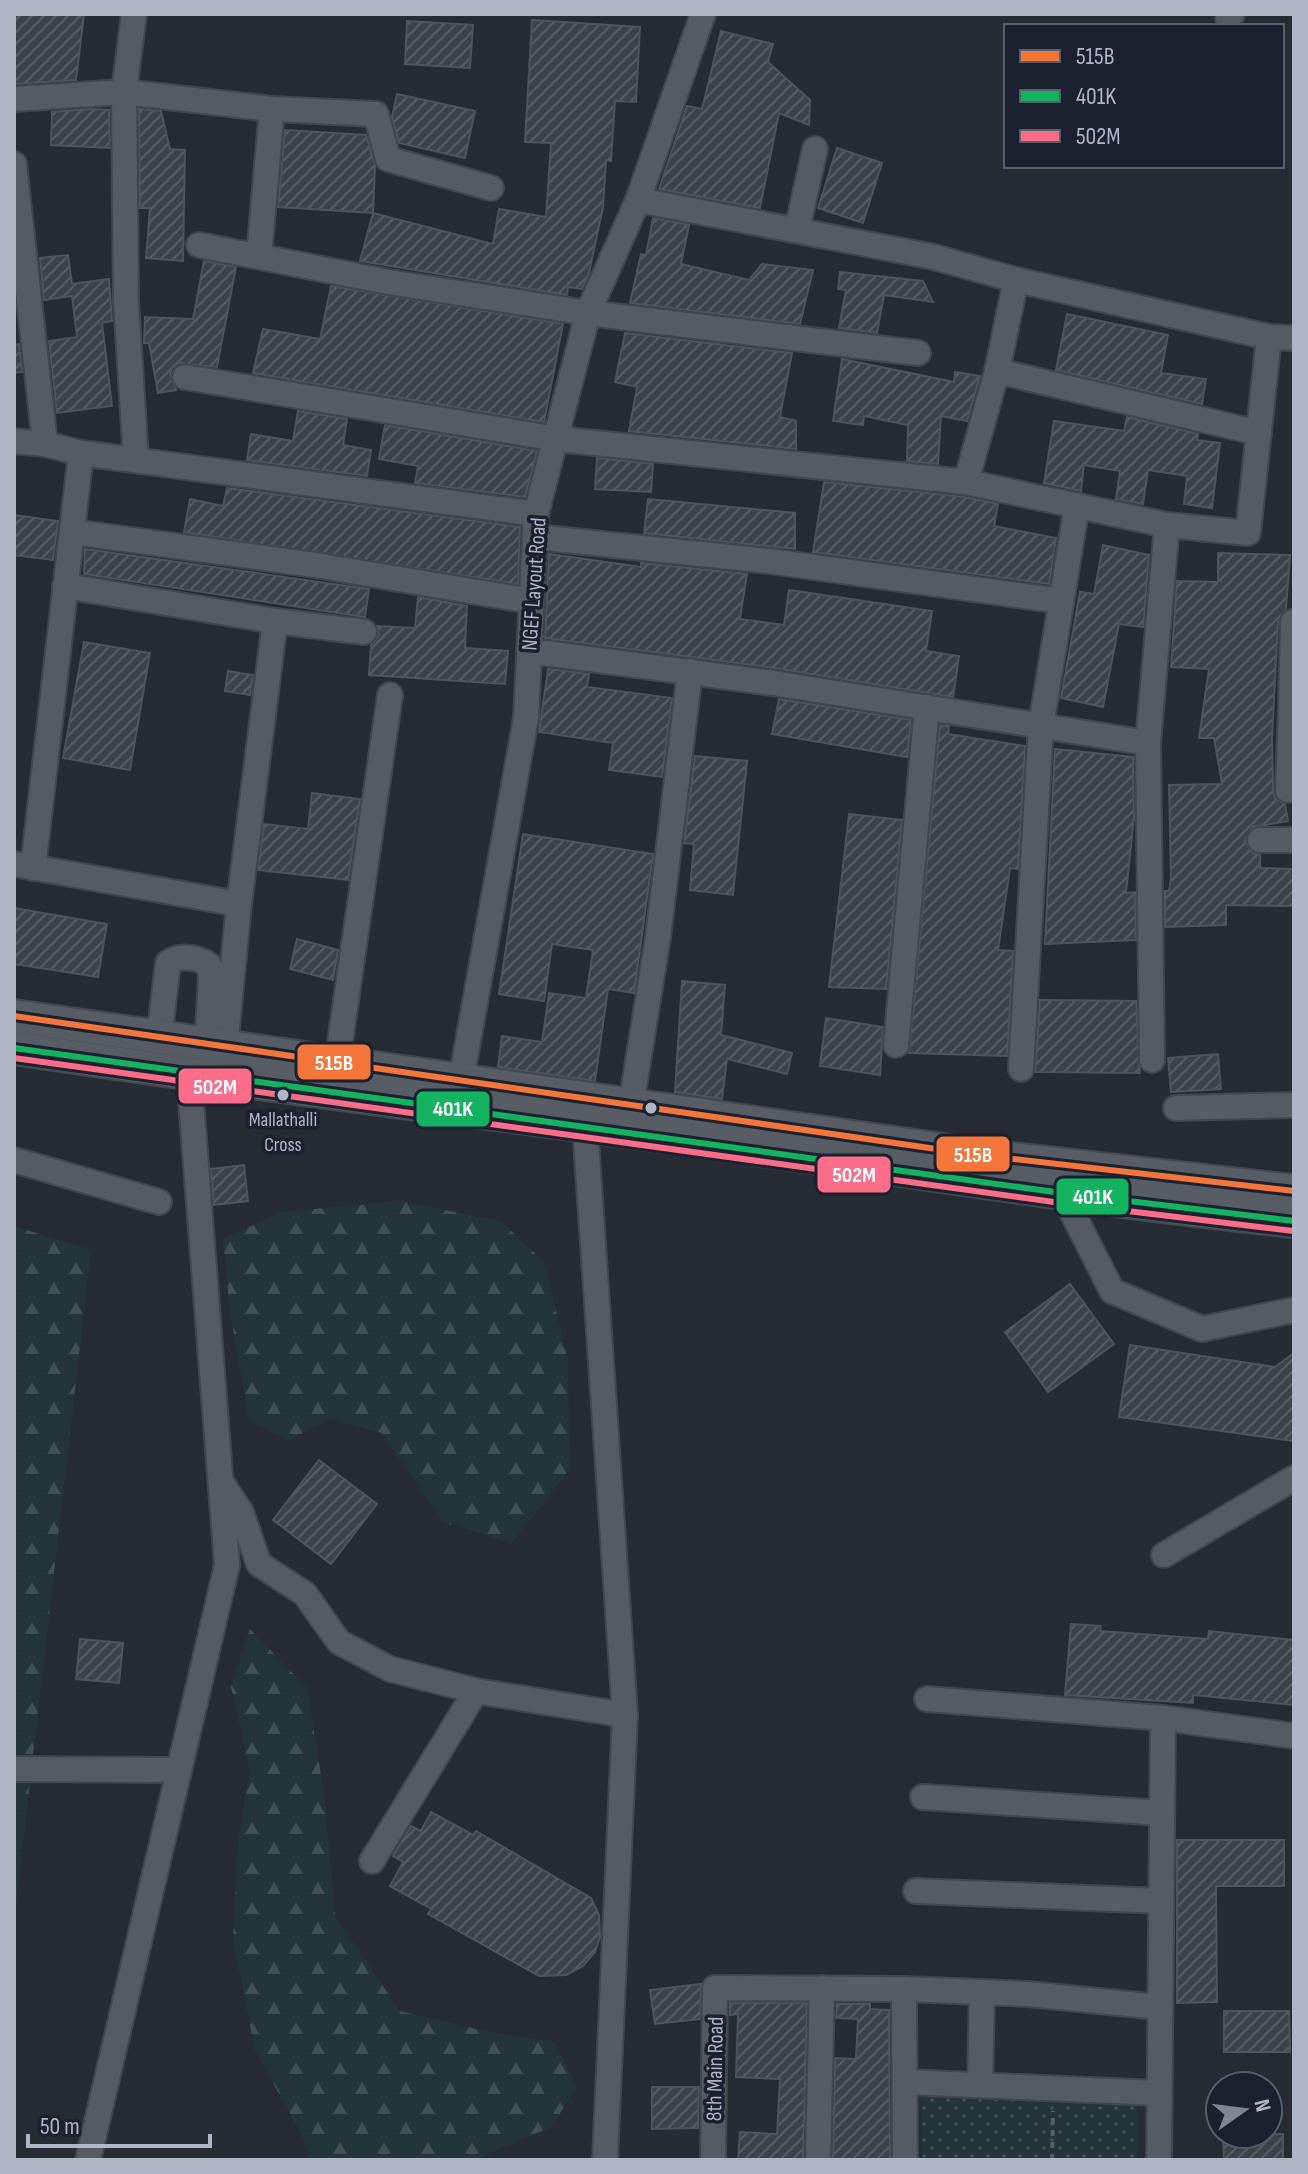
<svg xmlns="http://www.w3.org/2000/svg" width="1308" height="2174" font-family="'Sofia Sans Condensed',sans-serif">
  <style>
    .forest { fill: url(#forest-firs) }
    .park { fill: url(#park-dots) }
    .building { fill: url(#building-hatch); stroke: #4e535c; stroke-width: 2 }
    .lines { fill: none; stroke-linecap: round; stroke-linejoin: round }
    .minor-casing { stroke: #42464d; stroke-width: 28 }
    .major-casing { stroke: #444851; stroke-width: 36 }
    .path { stroke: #585e64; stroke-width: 4; stroke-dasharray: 6 6; stroke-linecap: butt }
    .minor { stroke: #565a62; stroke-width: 24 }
    .major { stroke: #585c64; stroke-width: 32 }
    .bus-1-casing { stroke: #1a212f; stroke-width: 12 }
    .bus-2-casing { stroke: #1a212f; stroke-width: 12 }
    .bus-3-casing { stroke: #1a212f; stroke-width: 12 }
    .bus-1 { stroke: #f5763a; stroke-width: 6 }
    .bus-2 { stroke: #13b361; stroke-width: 6 }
    .bus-3 { stroke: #fb6d88; stroke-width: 6 }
    .bus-dot { fill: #afb6c6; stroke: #1a212f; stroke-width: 3 }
    .labels { text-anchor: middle; stroke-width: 7; stroke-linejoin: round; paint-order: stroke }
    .bus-label { font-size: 20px; fill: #afb6c6; stroke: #1a212f }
    .street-label { font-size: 22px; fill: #afb6c6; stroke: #1a212f }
    .line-badge { stroke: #1a212f; stroke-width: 3 }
    .badge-label { font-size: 22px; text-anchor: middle; font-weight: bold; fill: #fff }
  </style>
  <defs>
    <pattern id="forest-firs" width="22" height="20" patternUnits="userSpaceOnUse" patternTransform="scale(2)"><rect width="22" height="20" fill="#24353a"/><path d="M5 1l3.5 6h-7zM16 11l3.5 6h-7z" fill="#415055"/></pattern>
    <pattern id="park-dots" width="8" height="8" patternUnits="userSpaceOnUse" patternTransform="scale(2)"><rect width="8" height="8" fill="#24353a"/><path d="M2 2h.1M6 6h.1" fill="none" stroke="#415055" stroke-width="1.8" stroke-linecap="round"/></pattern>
    <pattern id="building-hatch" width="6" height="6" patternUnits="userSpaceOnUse" patternTransform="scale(2)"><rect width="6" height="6" fill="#3e424a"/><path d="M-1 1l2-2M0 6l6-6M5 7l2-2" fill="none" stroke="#575b63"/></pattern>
  </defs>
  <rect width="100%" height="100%" fill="#272b34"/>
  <!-- forest -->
  <g class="forest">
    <polygon points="398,1201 501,1221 544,1262 568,1360 569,1470 512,1543 443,1522 382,1433 330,1419 289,1440 249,1421 230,1311 223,1238 283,1212"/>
    <polygon points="14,1226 91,1250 14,1921"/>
    <polygon points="250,1629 307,1688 324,1794 335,1916 400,2011 485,2031 554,2042 577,2087 551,2127 474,2160 309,2160 302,2135 255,2050 233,1941 238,1843 250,1772 231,1687"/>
  </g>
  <!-- park -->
  <polygon class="park" points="921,2095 1137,2102 1137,2160 922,2160"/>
  <!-- building -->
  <g class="building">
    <polygon points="14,14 84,14 76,80 14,84"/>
    <polygon points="532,20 640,27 636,102 615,101 611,161 606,160 603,207 589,273 582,289 568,287 567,295 360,261 373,213 493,244 499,209 546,217 551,143 525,142"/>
    <polygon points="407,21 473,25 470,68 405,64"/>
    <polygon points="721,31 773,44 768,62 810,100 809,125 779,113 760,208 659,189 687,106 702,109"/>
    <polygon points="397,94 475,111 465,158 399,143 392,117"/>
    <polygon points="90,109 109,110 110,148 51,145 52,112"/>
    <polygon points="139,109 161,111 170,149 185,150 183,261 146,258 150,208 140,208"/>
    <polygon points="285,130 366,135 375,166 373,213 278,207"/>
    <polygon points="837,148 882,163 863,223 818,208"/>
    <polygon points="653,218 689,225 681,264 749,280 762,264 813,270 800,324 630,303 641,254 646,255"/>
    <polygon points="68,255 72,284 109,279 112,321 102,323 112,406 57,413 49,341 77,337 72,296 44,300 40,258"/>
    <polygon points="204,261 236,267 217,367 179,363 172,368 170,375 176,390 158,393 149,343 144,343 145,317 193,319"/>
    <polygon points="840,272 923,281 933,302 884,295 877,333 839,328 846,290 838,289"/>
    <polygon points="331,286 563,324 544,422 253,373 263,329 320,339"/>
    <polygon points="1067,314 1168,335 1161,373 1206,379 1202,404 1056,370"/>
    <polygon points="625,333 792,353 780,417 796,421 796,449 629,431 637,387 615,382"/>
    <polygon points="19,344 22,372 14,373 14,345"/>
    <polygon points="842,359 954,382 955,372 980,376 967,421 941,416 938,464 907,461 908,425 864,416 863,425 833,421"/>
    <polygon points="298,411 347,419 343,445 371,450 367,476 247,460 251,434 293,441"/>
    <polygon points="1127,417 1198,434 1197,440 1220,443 1212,508 1184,504 1187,476 1148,470 1143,504 1116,499 1120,471 1084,465 1081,491 1044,483 1054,421 1124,431"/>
    <polygon points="385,425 537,451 525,497 415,483 418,466 379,459"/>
    <polygon points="597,458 653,464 651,492 595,489"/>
    <polygon points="824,482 964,497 998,504 994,526 1056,538 1049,584 813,552"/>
    <polygon points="227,488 520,527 518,584 184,532 190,499 223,506"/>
    <polygon points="648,499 795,513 795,549 644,533"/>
    <polygon points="14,515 58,521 53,560 14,555"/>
    <polygon points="1103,545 1149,555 1143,627 1119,624 1103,707 1061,698 1080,592 1094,594"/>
    <polygon points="85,549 369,589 365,617 84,574"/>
    <polygon points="1218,553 1290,555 1286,609 1278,622 1272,738 1273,790 1275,798 1285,804 1288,821 1253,827 1245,841 1252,853 1260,855 1260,868 1294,869 1294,906 1226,905 1226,925 1165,927 1165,891 1169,891 1171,878 1169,785 1222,784 1214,738 1199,738 1209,669 1171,667 1177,581 1218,582"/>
    <polygon points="549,554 641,567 641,563 747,574 740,619 784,625 789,590 932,611 926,651 959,656 953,697 775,668 545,638"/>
    <polygon points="418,597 467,606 465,648 508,651 505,684 369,675 371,645 379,635 377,626 415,628"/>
    <polygon points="84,642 150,653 130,770 63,758"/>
    <polygon points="548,669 589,674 587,687 672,698 662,777 609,770 613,743 539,732"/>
    <polygon points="228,671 253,675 250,695 225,691"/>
    <polygon points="779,699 911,720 907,757 772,734"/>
    <polygon points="940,725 949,726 948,734 1025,746 1018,869 1010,868 998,950 1013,951 1007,1056 909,1053"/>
    <polygon points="1055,749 1133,757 1134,817 1126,893 1135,892 1136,940 1045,944"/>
    <polygon points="695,756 747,761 733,895 690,890 694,844 684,843"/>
    <polygon points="312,793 360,799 348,880 258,870 264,824 308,829"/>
    <polygon points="849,814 902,820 886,989 829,987"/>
    <polygon points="523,834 653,854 634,993 608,989 595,1081 498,1067 502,1036 542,1042 549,993 586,998 593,950 552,944 544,1001 499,994"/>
    <polygon points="14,908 107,924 98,977 14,964"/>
    <polygon points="297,939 338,950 333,980 290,969"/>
    <polygon points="682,981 725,985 721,1035 792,1053 787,1074 727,1059 722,1099 675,1092"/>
    <polygon points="1040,1000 1136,1001 1140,1073 1035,1072"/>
    <polygon points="826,1018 883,1027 880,1075 820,1066"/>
    <polygon points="1218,1054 1221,1089 1171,1092 1168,1058"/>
    <polygon points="244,1165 248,1201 214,1205 211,1169"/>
    <polygon points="1070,1284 1114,1344 1048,1392 1005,1332"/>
    <polygon points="1130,1345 1275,1367 1294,1353 1294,1441 1119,1417"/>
    <polygon points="319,1460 377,1504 331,1564 273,1520"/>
    <polygon points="1071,1624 1101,1626 1100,1631 1208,1639 1209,1631 1294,1640 1294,1705 1193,1695 1193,1703 1065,1695"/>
    <polygon points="80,1639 123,1643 119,1683 76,1679"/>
    <polygon points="431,1812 473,1835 476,1831 591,1898 599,1915 600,1937 595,1952 583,1966 566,1975 539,1976 428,1914 431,1909 390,1886 403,1862 393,1856 411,1826 421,1831"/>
    <polygon points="1177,1840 1284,1840 1284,1886 1216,1886 1217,2002 1177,2003"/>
    <polygon points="701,1984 700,2019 655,2024 650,1990"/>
    <polygon points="730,2003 807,2003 803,2160 738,2160 740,2132 777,2134 780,2079 736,2077 738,2014 730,2015"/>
    <polygon points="837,2004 870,2004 870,2009 889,2010 890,2160 833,2160 835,2058 856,2059 858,2019 836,2018"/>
    <polygon points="1224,2011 1289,2011 1290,2052 1224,2052"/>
    <polygon points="652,2087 699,2087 698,2128 652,2129"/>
    <polygon points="1223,2134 1283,2134 1283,2160 1224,2160"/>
  </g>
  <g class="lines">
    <!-- minor casing -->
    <g class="minor-casing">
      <g id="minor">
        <polyline points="1228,18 1232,14"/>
        <polyline points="14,99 124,92 134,14"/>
        <polyline points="14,164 45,444 81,453 33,868"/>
        <polyline points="638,200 934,257 1016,280 1269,337 1294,338"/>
        <polyline points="797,230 815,149"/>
        <polyline points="199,245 388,282 588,313 918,353"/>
        <polyline points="259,256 272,109"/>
        <polyline points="1016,280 997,371 966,482 1167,525 1248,533 1269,337"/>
        <polyline points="997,371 1259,433"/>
        <polyline points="185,377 557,439 966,482"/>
        <polyline points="14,441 45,444"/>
        <polyline points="81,453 536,514"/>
        <polyline points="136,460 126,301 124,92 272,109 376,114 388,159 491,188"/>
        <polyline points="73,532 315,565 531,601"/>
        <polyline points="535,537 769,561 1061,601"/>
        <polyline points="65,586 275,621 239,904"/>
        <polyline points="275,621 364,632"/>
        <polyline points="1293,622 1291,704 1294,704"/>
        <polyline points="529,651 773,683 1148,743"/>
        <polyline points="1288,790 1291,704"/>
        <polyline points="1260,840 1294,840"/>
        <polyline points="14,864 239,904 225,1048"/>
        <path d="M159,1039L168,963C179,954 198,957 209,965L211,978L207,1045"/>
        <polyline points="896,1045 927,707"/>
        <polyline points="1152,1060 1148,743 1167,525"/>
        <polyline points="337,1063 390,695"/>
        <polyline points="1021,1069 1041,726 1077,505"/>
        <polyline points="458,1097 526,718 536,514 588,313 638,200 703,14"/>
        <polyline points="631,1105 658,937 690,671"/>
        <polyline points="1176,1108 1294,1105"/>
        <polyline points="585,1126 625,1715 605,2160"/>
        <polyline points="14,1160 159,1202"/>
        <polyline points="1063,1194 1112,1291 1202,1329 1294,1310"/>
        <polyline points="221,1482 241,1512 259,1564 305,1594 339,1642 390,1669 476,1691 625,1715"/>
        <polyline points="1164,1555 1294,1478"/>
        <polyline points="927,1699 1163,1718 1294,1736"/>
        <polyline points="14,1769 179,1770"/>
        <polyline points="923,1797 1162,1813"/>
        <polyline points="372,1861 476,1691"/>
        <polyline points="916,1891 1161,1901"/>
        <polyline points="904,1989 1028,1994 1159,2007"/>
        <polyline points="906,2082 1158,2093"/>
        <polyline points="980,2085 982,1992"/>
        <polyline points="88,2160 227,1565 189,1075"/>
        <polyline points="713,2160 715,1988 904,1989 905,2160"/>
        <polyline points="818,2160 822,1988"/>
        <polyline points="1159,2160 1163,1718"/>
      </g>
    </g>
    <!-- major casing -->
    <g class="major-casing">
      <g id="major">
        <polyline points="14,1016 978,1155 1294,1191"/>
        <path d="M14,1048C234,1082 456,1108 677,1138C882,1166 1087,1200 1294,1221"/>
      </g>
    </g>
    <!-- path -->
    <polyline class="path" points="1052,2160 1053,2111"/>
    <!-- minor -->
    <use href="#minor" class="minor"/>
    <!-- major -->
    <use href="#major" class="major"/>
    <!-- bus-1 casing -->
    <g class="bus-1-casing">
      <polyline id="bus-1" points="14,1016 978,1155 1294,1191"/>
    </g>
    <!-- bus-2 casing -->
    <g class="bus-2-casing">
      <polyline id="bus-2" points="14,1048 1062,1193 1294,1221"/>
    </g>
    <!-- bus-3 casing -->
    <g class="bus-3-casing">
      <polyline id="bus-3" points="14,1058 1061,1203 1293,1231"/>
    </g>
    <!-- bus-1 -->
    <use href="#bus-1" class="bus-1"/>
    <!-- bus-2 -->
    <use href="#bus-2" class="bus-2"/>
    <!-- bus-3 -->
    <use href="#bus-3" class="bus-3"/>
  </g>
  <!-- markers -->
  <g class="bus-dot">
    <circle cx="283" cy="1095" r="7"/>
    <circle cx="651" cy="1108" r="7"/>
  </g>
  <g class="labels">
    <!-- bus labels -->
    <g class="bus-label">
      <text x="283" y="1126">Mallathalli<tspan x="283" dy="25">Cross</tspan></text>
    </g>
    <!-- street labels -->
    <g class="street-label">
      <text transform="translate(533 584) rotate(-86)" y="8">NGEF Layout Road</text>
      <text transform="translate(714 2069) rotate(-89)" y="8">8th Main Road</text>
    </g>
  </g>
  <g class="line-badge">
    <rect x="296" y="1043" width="76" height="38" rx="8" fill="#f5763a"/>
    <rect x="177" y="1067" width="76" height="38" rx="8" fill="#fb6d88"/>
    <rect x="415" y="1090" width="76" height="38" rx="8" fill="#13b361"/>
    <rect x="935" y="1135" width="76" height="38" rx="8" fill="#f5763a"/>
    <rect x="816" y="1155" width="76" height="39" rx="8" fill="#fb6d88"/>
    <rect x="1055" y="1177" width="75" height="39" rx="8" fill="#13b361"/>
  </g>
  <g class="badge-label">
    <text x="334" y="1070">515B</text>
    <text x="215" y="1094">502M</text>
    <text x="453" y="1116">401K</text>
    <text x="973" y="1162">515B</text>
    <text x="854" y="1182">502M</text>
    <text x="1093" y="1204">401K</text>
  </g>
  <!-- border -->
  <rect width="1308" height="2174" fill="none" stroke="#afb6c6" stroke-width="32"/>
  <!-- legend -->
  <rect x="1004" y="24" width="280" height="144" fill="#1a212f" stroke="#565d6b" stroke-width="2"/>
  <rect x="1020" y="50" width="40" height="12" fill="#f5763a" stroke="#565d6b" stroke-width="2"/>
  <text x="1076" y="64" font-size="24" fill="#afb6c6">515B</text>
  <rect x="1020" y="90" width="40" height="12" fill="#13b361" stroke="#565d6b" stroke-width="2"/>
  <text x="1076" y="104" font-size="24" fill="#afb6c6">401K</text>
  <rect x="1020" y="130" width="40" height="12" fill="#fb6d88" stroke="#565d6b" stroke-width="2"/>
  <text x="1076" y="144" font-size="24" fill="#afb6c6">502M</text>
  <!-- north arrow -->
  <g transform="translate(1244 2110) rotate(76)"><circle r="38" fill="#1a212f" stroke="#565d6b" stroke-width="2"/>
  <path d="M0-6L14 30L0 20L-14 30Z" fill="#7f8593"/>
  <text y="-12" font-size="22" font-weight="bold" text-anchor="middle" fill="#afb6c6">N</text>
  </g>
  <!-- scale -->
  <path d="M28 2134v12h182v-12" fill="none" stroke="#afb6c6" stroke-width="4"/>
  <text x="40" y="2134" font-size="24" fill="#afb6c6" stroke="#1a212f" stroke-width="6" paint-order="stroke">50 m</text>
</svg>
